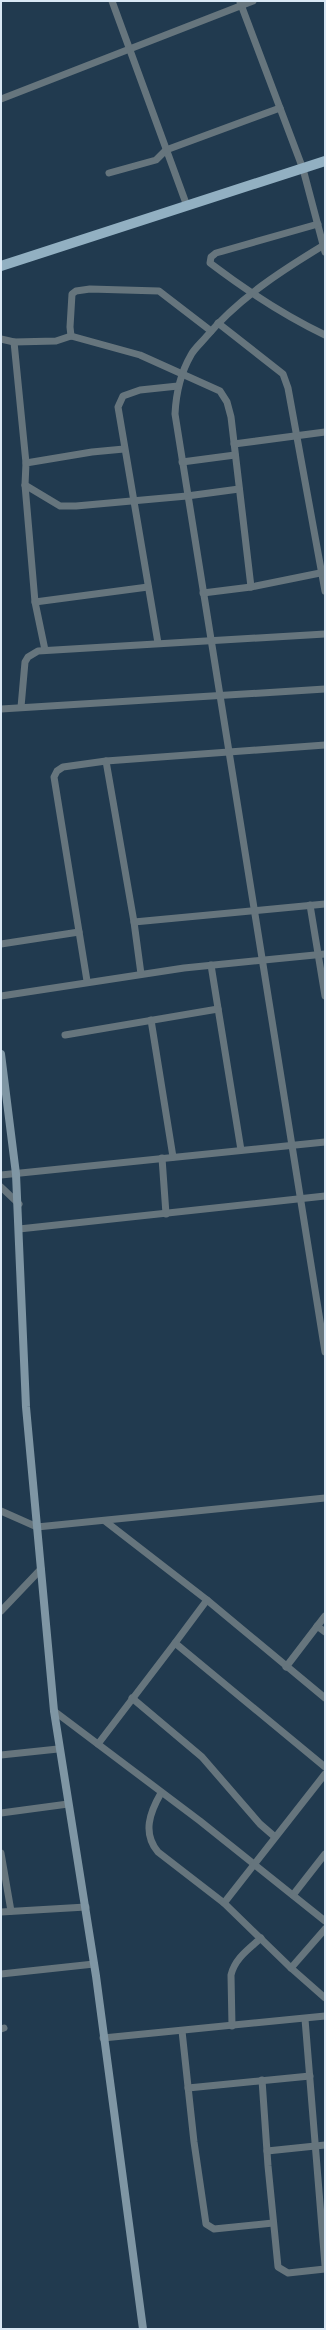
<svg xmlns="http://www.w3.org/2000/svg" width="326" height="2330" font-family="Inter,sans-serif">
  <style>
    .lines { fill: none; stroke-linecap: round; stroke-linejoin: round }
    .street { stroke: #66757d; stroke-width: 7 }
    .secondary { stroke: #7f96a4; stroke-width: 8 }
    .primary { stroke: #92b0c2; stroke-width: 10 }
  </style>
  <rect width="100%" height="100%" fill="#213a4f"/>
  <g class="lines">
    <!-- street -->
    <g class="street">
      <polyline points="112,1 187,206"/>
      <polyline points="240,2 303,169 325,252"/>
      <polyline points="1,99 253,1"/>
      <polyline points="109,173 156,160 166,150 280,108"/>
      <path d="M318,224L216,253L211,257L210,263C247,291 283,315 325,335"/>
      <path d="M324,245C281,271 239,298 206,337C201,343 194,349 191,355C180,374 176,393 175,414L325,1352"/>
      <polyline points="218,323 283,374 288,388 325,591"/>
      <polyline points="71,336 70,327 72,294 76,291 90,289 159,291 211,331"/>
      <polyline points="1,339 14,342 56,341 71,336 140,355 220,391 227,402 231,417 251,587"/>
      <polyline points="14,342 26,463"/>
      <polyline points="234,444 325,432"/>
      <polyline points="182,462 235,455"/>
      <polyline points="25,485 60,506 76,506 187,496 239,489"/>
      <polyline points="203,593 251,587 325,572"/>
      <polyline points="35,602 148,587"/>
      <polyline points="158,643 118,407 123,396 140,390 178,386"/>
      <polyline points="45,650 35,602 25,485 26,463 92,452 124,449"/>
      <polyline points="21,707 25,662 28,657 38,651 325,634"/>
      <polyline points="1,709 325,689"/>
      <polyline points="106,761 134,922 141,974"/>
      <polyline points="310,905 325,996"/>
      <polyline points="134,922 325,904"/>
      <polyline points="1,944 79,932"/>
      <polyline points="211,965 241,1150"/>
      <polyline points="87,981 54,777 57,771 63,767 106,761 325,745"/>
      <polyline points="1,996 184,968 325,954"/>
      <polyline points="151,1020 173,1157"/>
      <polyline points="65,1035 218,1009"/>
      <polyline points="162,1158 166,1214"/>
      <polyline points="1,1175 325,1142"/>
      <polyline points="1,1187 19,1204"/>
      <polyline points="19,1229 325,1196"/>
      <polyline points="1,1511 37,1527 325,1498"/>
      <polyline points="105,1521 207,1600 325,1698"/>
      <polyline points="207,1600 175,1643 325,1767"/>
      <polyline points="1,1611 41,1569"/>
      <polyline points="317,1626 325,1632"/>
      <polyline points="286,1667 325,1616"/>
      <polyline points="132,1698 202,1757 260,1824 275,1837"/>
      <polyline points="54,1711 200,1821 325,1921"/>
      <polyline points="98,1744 175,1643"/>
      <polyline points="1,1755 58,1749"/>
      <path d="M161,1793C150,1812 142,1833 158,1852L224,1903L291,1968L325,1998"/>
      <polyline points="1,1813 68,1804"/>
      <polyline points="1,1853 11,1911"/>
      <polyline points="293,1895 325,1854"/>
      <polyline points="224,1903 325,1774"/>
      <polyline points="1,1912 86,1907"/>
      <polyline points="291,1968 325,1929"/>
      <polyline points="1,1974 94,1964"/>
      <polyline points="305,2019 325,2265"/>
      <path d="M232,2026L231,1975C235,1958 249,1949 261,1938"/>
      <polyline points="1,2029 4,2028"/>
      <polyline points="182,2031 194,2142 206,2224 214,2229 273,2223"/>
      <polyline points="103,2038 325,2016"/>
      <polyline points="262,2080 268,2166 278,2267 288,2273 325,2269"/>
      <polyline points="188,2088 310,2076"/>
      <polyline points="267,2151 325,2145"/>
    </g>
    <!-- secondary -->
    <polyline class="secondary" points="1,1054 16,1174 26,1407 54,1711 96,1976 143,2329"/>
    <!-- primary -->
    <polyline class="primary" points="1,266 325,161"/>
  </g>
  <!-- border -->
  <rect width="326" height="2330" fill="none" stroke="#d9e8f5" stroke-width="4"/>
</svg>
